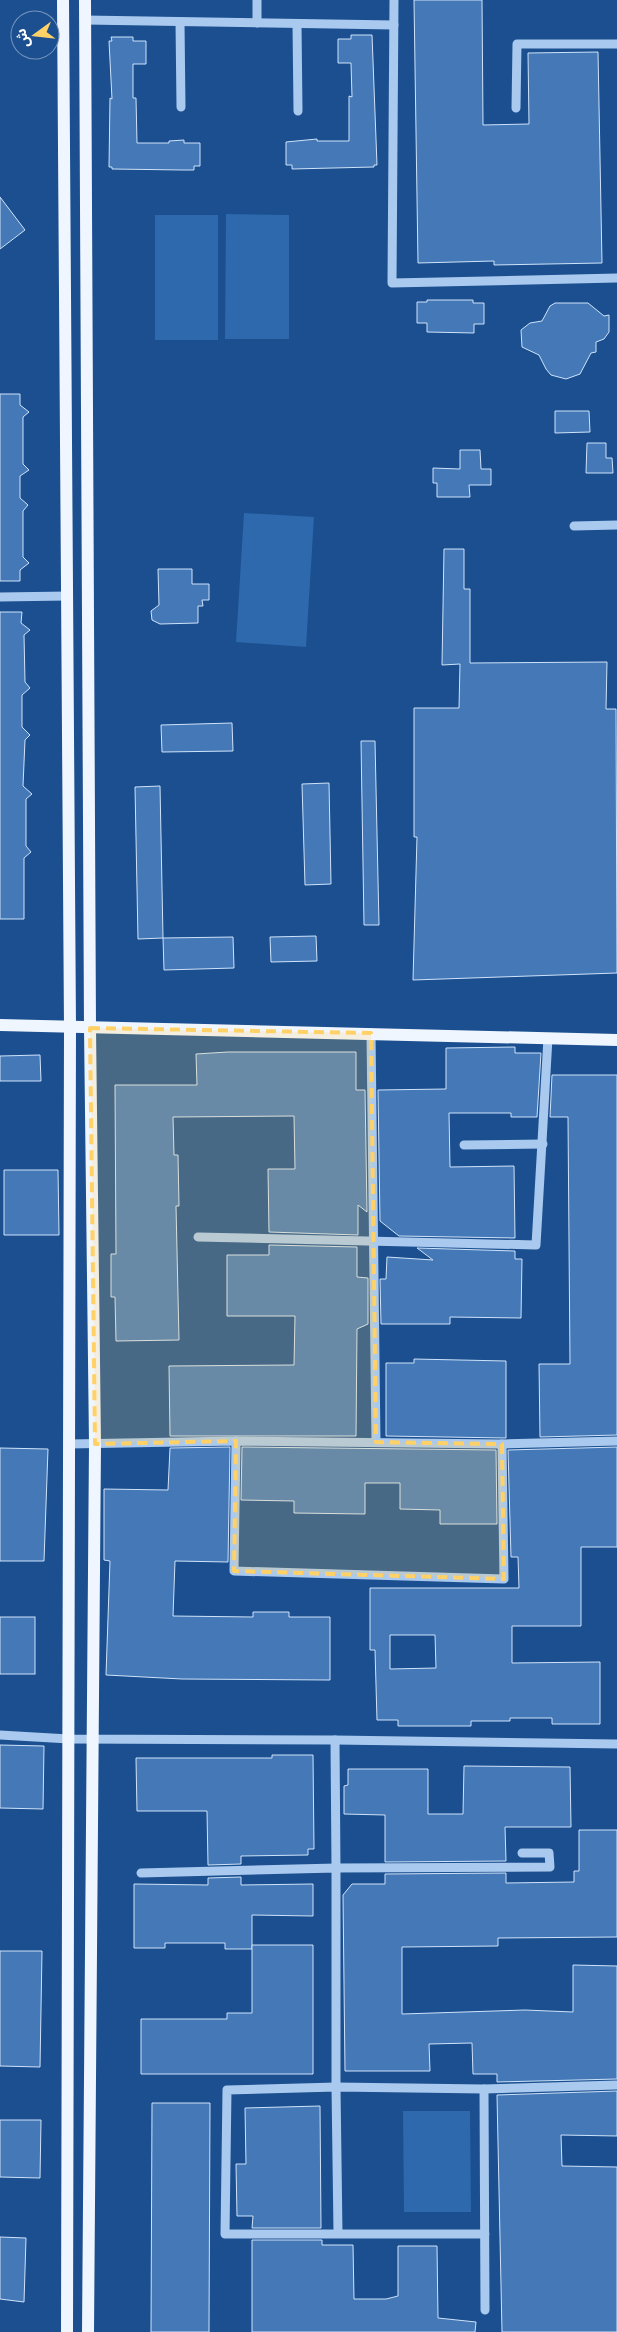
<svg xmlns="http://www.w3.org/2000/svg" width="617" height="2332" font-family="'DM Sans','Noto Sans Arabic',sans-serif">
  <style>
    .green { fill: #2e69ad }
    .building { fill: #4478b7; stroke: #cfe3fa; fill-rule: evenodd }
    .lines { fill: none; stroke-linecap: round; stroke-linejoin: round }
    .minor { stroke: #a9c9ee; stroke-width: 9 }
    .major { stroke: #f0f6ff; stroke-width: 12 }
    .marked { fill: #ffd166; fill-opacity: 0.2; stroke: #ffd166; stroke-width: 4; stroke-dasharray: 10 6; stroke-linejoin: round }
  </style>
  <rect width="100%" height="100%" fill="#1b4f8f"/>
  <!-- green -->
  <g class="green">
    <polygon points="226,214 289,215 289,339 225,339"/>
    <rect x="155" y="215" width="63" height="125"/>
    <polygon points="244,513 314,517 306,647 236,642"/>
    <polygon points="403,2111 470,2111 471,2212 404,2212"/>
  </g>
  <!-- building -->
  <g class="building">
    <polygon points="414,0 482,0 483,125 529,124 528,53 598,52 602,263 494,265 494,261 418,263"/>
    <polygon points="351,35 372,35 377,165 374,165 374,167 292,169 292,165 286,165 286,142 317,139 317,141 349,141 349,96 352,97 351,63 338,63 338,39 351,39"/>
    <polygon points="111,37 133,37 133,41 146,41 146,64 133,64 133,98 136,98 137,143 169,143 169,141 184,140 184,143 200,143 200,166 194,166 194,170 183,170 112,169 112,167 109,167 110,98 112,99 109,41 112,41"/>
    <polygon points="0,197 25,230 0,249"/>
    <polygon points="427,300 473,300 473,303 484,303 484,324 474,324 474,333 427,332 427,323 417,323 417,302 427,302"/>
    <polygon points="555,303 588,303 604,316 609,315 609,332 604,339 596,342 596,352 591,353 580,374 566,379 551,375 546,369 539,355 522,347 521,330 530,323 542,321 550,306"/>
    <polygon points="0,394 20,394 20,405 29,412 23,417 23,464 29,470 20,476 20,498 28,505 23,511 23,557 29,563 20,570 20,581 0,581"/>
    <polygon points="555,411 589,411 590,432 555,433"/>
    <polygon points="587,443 606,443 606,458 612,458 613,473 586,473"/>
    <polygon points="460,450 480,450 481,469 491,469 491,485 469,485 470,497 437,497 437,483 433,483 433,468 460,469"/>
    <polygon points="444,549 464,549 464,589 470,589 470,663 607,662 606,709 616,709 617,973 413,980 417,837 414,837 414,708 459,708 460,664 442,665"/>
    <polygon points="158,569 192,569 192,584 209,584 209,600 202,600 203,606 198,606 198,623 160,624 152,620 151,611 159,605"/>
    <polygon points="0,612 22,612 21,623 30,630 24,635 25,682 30,688 22,695 22,727 30,735 25,740 23,786 32,794 26,799 26,846 31,852 24,858 24,919 0,919"/>
    <polygon points="232,723 233,751 162,752 161,725"/>
    <polygon points="361,741 375,741 379,925 364,925"/>
    <polygon points="329,783 331,884 305,885 302,784"/>
    <polygon points="160,786 163,938 138,939 135,787"/>
    <polygon points="316,936 317,961 271,962 270,937"/>
    <polygon points="233,937 234,968 164,970 163,938"/>
    <polygon points="515,1047 515,1053 541,1053 537,1117 511,1117 511,1113 449,1113 450,1167 514,1166 515,1238 399,1236 380,1221 378,1090 446,1089 446,1048"/>
    <polygon points="228,1052 356,1052 356,1090 365,1090 367,1212 358,1205 358,1235 269,1232 268,1169 295,1169 294,1116 173,1117 174,1155 178,1155 179,1206 176,1206 179,1340 116,1341 115,1297 111,1297 111,1254 116,1254 115,1085 197,1085 196,1054"/>
    <polygon points="40,1055 41,1081 0,1081 0,1056"/>
    <polygon points="552,1075 617,1075 617,1435 540,1437 539,1364 570,1364 568,1117 550,1117"/>
    <polygon points="4,1170 58,1170 59,1235 4,1235"/>
    <polygon points="269,1245 357,1247 357,1277 368,1278 368,1324 357,1329 356,1436 170,1436 169,1366 294,1365 295,1316 227,1316 227,1255 269,1255"/>
    <polygon points="417,1248 515,1251 515,1259 522,1259 521,1318 450,1317 450,1324 381,1324 380,1279 386,1279 387,1257 433,1260"/>
    <polygon points="414,1359 506,1361 506,1438 386,1436 386,1363 414,1363"/>
    <polygon points="230,1447 228,1562 175,1561 173,1616 253,1617 253,1612 289,1612 289,1617 330,1617 330,1680 182,1679 106,1675 110,1561 104,1560 104,1489 168,1490 170,1448"/>
    <polygon points="242,1447 496,1450 497,1524 440,1524 440,1510 400,1509 400,1483 365,1483 365,1514 294,1513 294,1501 241,1500"/>
    <path d="M617,1447V1547H581V1626H512V1663L600,1662V1724H552V1718H510V1721H471V1726H398V1720H377L375,1650H370V1588H519L518,1557H511L508,1450ZM390,1635H435L436,1668L390,1669Z"/>
    <polygon points="0,1448 48,1449 44,1561 0,1561"/>
    <rect x="0" y="1617" width="35" height="57"/>
    <polygon points="0,1745 44,1746 43,1809 0,1808"/>
    <polygon points="272,1755 313,1755 314,1849 308,1849 308,1855 241,1856 241,1864 208,1865 207,1811 137,1811 136,1758 272,1758"/>
    <polygon points="464,1766 570,1767 571,1827 505,1827 506,1861 385,1862 385,1815 344,1814 344,1786 348,1785 348,1769 428,1769 428,1814 463,1814"/>
    <polygon points="579,1830 617,1830 617,1937 498,1938 498,1946 402,1947 402,2014 525,2010 573,2012 573,1965 617,1966 617,2079 497,2082 497,2074 473,2074 472,2043 429,2044 430,2071 345,2071 343,1895 352,1884 385,1884 385,1874 506,1873 506,1883 574,1882 574,1871 579,1871"/>
    <polygon points="241,1877 241,1885 313,1884 313,1916 252,1915 252,1949 225,1949 225,1943 165,1943 165,1948 134,1948 134,1884 208,1885 208,1878"/>
    <polygon points="252,1945 313,1945 313,2074 141,2074 141,2019 227,2019 227,2013 252,2013"/>
    <polygon points="0,1951 42,1951 40,2067 0,2066"/>
    <polygon points="617,2091 617,2136 561,2135 562,2166 617,2167 617,2332 502,2332 497,2095"/>
    <polygon points="152,2103 210,2103 209,2332 151,2332"/>
    <polygon points="320,2106 321,2228 252,2228 253,2216 237,2216 236,2164 246,2164 245,2108"/>
    <polygon points="0,2120 41,2120 40,2178 0,2177"/>
    <polygon points="0,2237 26,2238 24,2302 0,2299"/>
    <polygon points="252,2240 322,2240 322,2245 353,2245 354,2299 386,2299 398,2296 398,2246 437,2246 438,2318 476,2322 475,2332 252,2332"/>
  </g>
  <g class="lines">
    <!-- minor -->
    <g class="minor">
      <polyline points="257,0 257,23"/>
      <polyline points="394,0 392,283 617,278"/>
      <polyline points="85,20 394,25"/>
      <polyline points="180,22 181,107"/>
      <polyline points="297,24 298,111"/>
      <polyline points="516,108 517,44 617,44"/>
      <polyline points="574,526 617,525"/>
      <polyline points="0,597 68,596"/>
      <polyline points="371,1033 376,1442"/>
      <polyline points="464,1145 543,1144"/>
      <polyline points="198,1237 536,1245 548,1038"/>
      <polyline points="236,1441 234,1571 504,1579 502,1444"/>
      <polyline points="69,1444 236,1441 502,1444 617,1441"/>
      <polyline points="0,1735 69,1739 335,1740 617,1744"/>
      <polyline points="335,1740 336,1868 550,1867 549,1853 522,1853"/>
      <polyline points="141,1873 336,1868 336,2087 338,2233"/>
      <polyline points="484,2089 617,2085"/>
      <polyline points="485,2310 484,2089 336,2087 227,2090 225,2234 485,2234"/>
    </g>
    <!-- major -->
    <g class="major">
      <polyline points="63,0 70,1028 67,2332"/>
      <polyline points="85,0 90,1028 95,1444 88,2332"/>
      <polyline points="0,1025 617,1040"/>
    </g>
  </g>
  <!-- marked area -->
  <path class="marked" d="M90,1028L371,1033L376,1442L502,1444L504,1579L234,1571L236,1441L95,1444Z"/>
  <!-- north arrow -->
  <g transform="translate(35 35) rotate(255)"><circle r="24" fill="#1b4f8f" stroke="#7695bc"/>
  <path d="M0-4L9 19L0 12L-9 19Z" fill="#ffd166"/>
  <text y="-8" font-size="14" font-weight="bold" text-anchor="middle" fill="#ffffff">ش</text>
  </g>
</svg>
